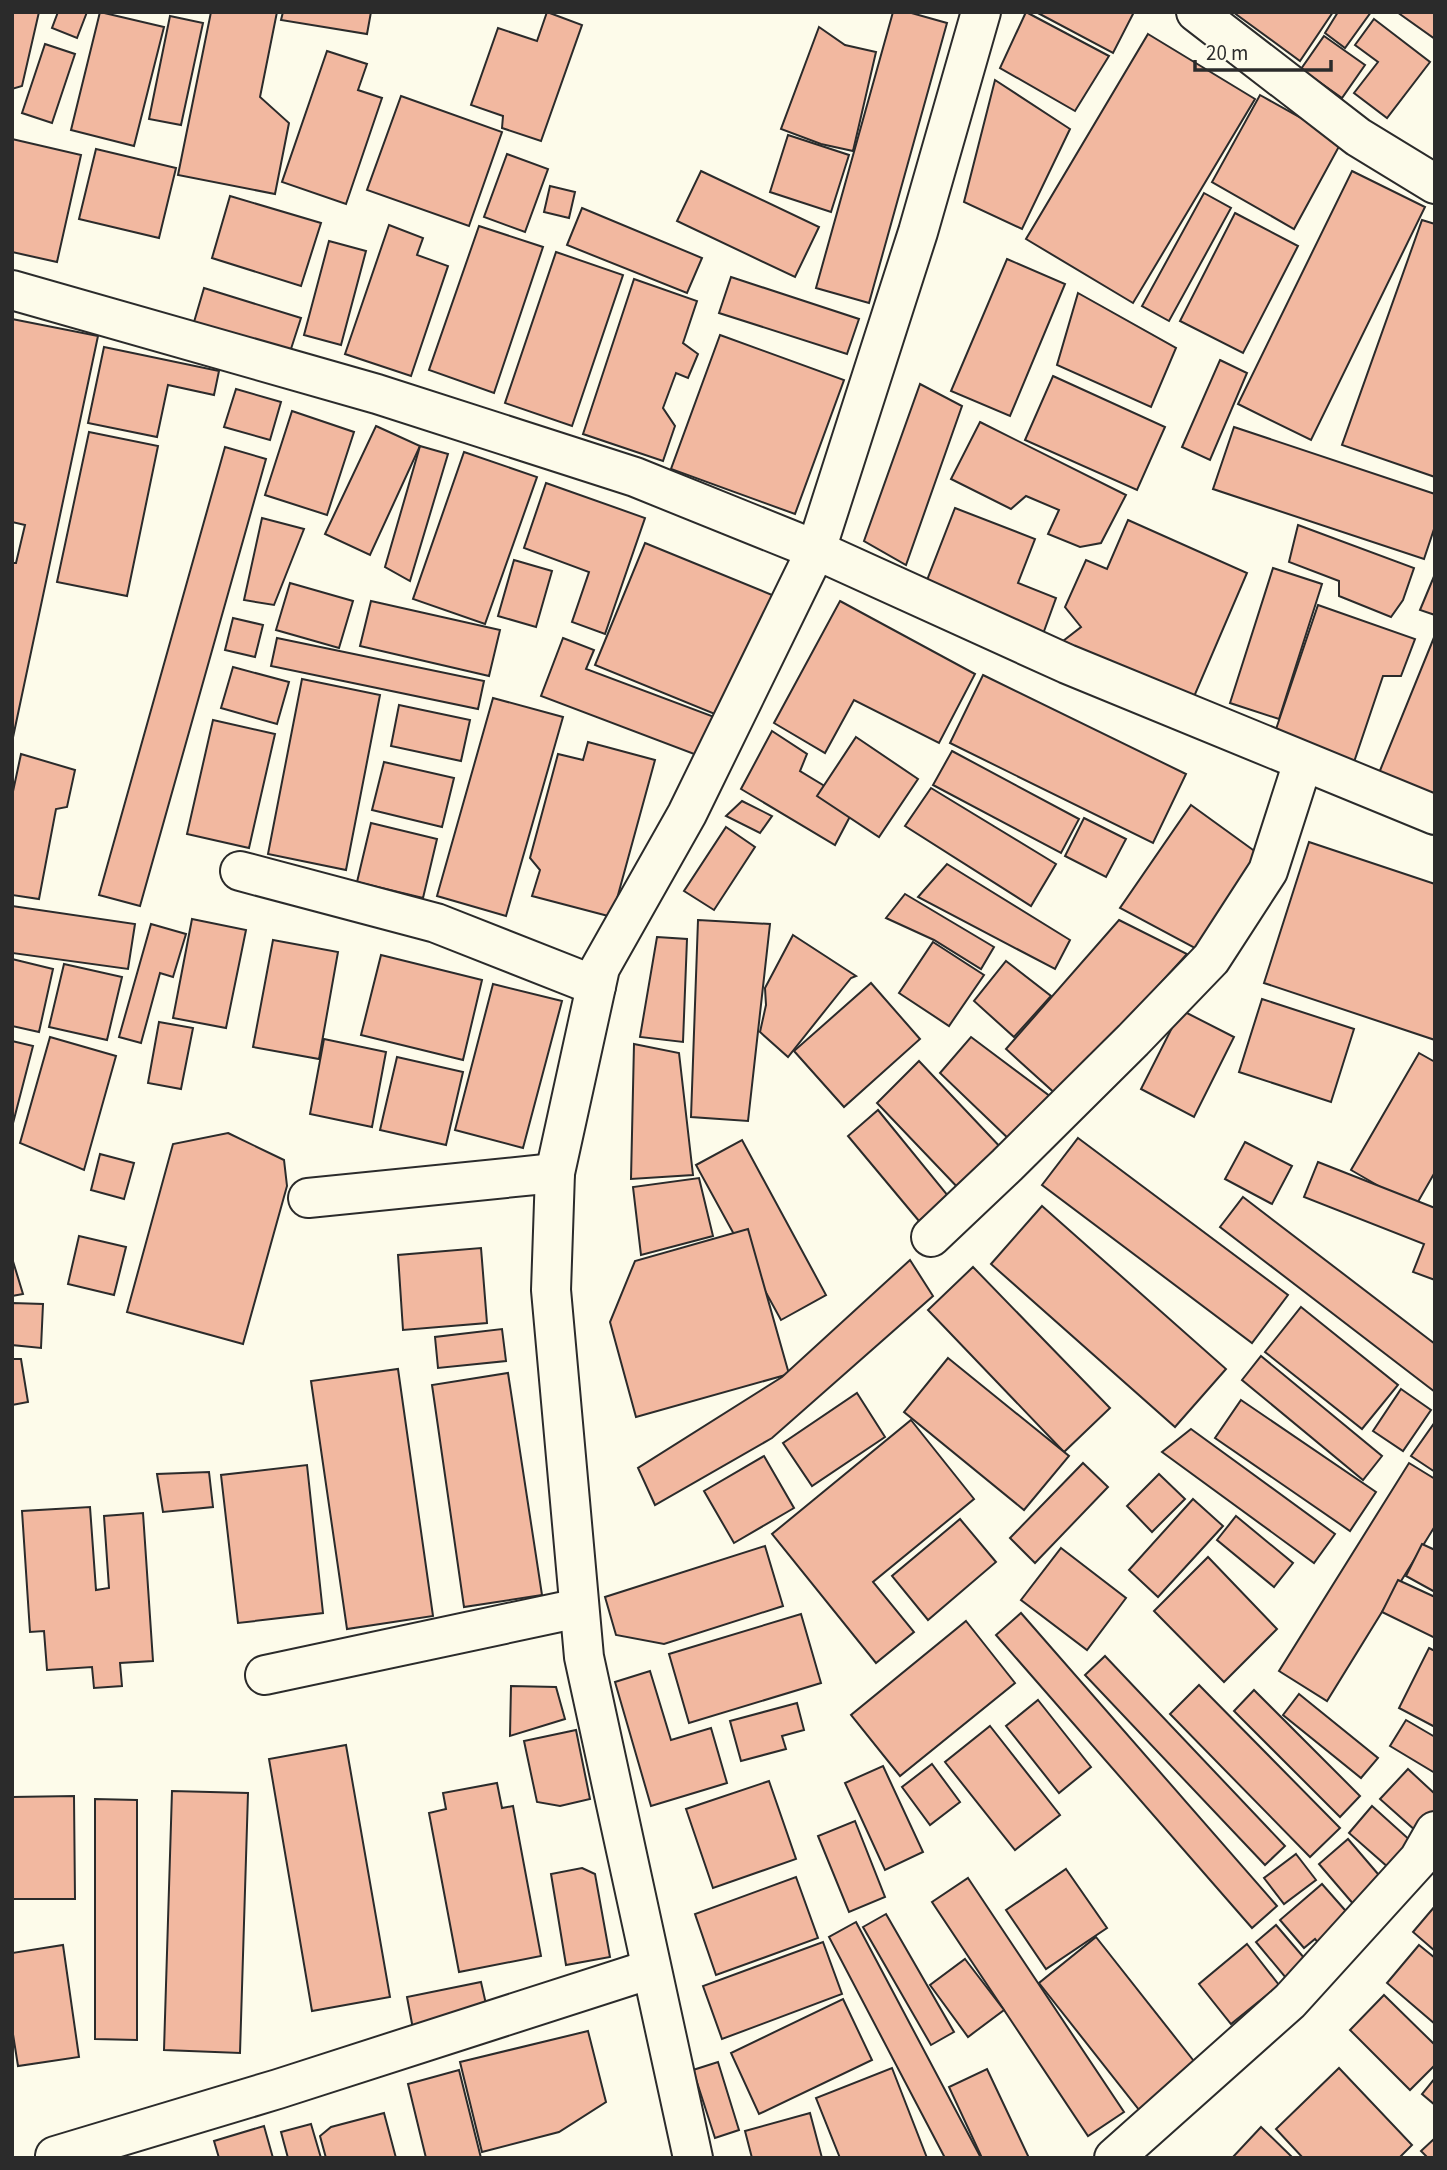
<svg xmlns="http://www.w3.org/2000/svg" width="1447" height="2170" font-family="'Source Sans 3',sans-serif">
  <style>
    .building { fill: #f2b8a0; stroke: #2b2b2b; stroke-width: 2 }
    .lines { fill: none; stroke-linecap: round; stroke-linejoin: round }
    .minor-casing { stroke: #2b2b2b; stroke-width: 42 }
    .minor { stroke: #fdfbea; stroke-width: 38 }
  </style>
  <rect width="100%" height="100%" fill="#fdfbea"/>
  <!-- building -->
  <g class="building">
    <polygon points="12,12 39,12 22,86 12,89"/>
    <polygon points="58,12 87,12 77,38 52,28"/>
    <polygon points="100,12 164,27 134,146 71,130"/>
    <polygon points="211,12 277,12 260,97 289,123 275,194 178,175"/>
    <polygon points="283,12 371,12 367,34 281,20"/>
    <polygon points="547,12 582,25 541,141 502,128 503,116 471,105 498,28 537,41"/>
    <polygon points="893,12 908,12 947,23 869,303 816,288"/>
    <polygon points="1026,12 1109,56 1075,111 1000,68"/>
    <polygon points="1036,12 1134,12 1113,53"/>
    <polygon points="1233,12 1333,12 1300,61"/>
    <polygon points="1338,12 1371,12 1345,48 1325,33"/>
    <polygon points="1397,12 1435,12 1435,39"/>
    <polygon points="170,16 203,23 181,125 149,119"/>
    <polygon points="1374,19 1430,62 1387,118 1354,93 1378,62 1355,45"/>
    <polygon points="819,27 845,45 876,52 853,151 821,144 781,129"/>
    <polygon points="1148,34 1255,99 1133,303 1026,239"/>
    <polygon points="1324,36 1365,65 1342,98 1301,69"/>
    <polygon points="45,44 75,54 52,123 22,113"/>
    <polygon points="327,51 367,64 358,90 382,98 346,204 282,182"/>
    <polygon points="995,80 1070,129 1022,229 964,202"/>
    <polygon points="1260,95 1342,141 1294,229 1212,182"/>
    <polygon points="401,96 502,132 469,226 367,190"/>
    <polygon points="788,135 849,155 831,212 770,192"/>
    <polygon points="12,139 81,155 57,262 12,252"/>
    <polygon points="96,149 176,168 159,238 79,219"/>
    <polygon points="507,154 548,169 525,232 484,217"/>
    <polygon points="701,171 819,227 795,277 677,221"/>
    <polygon points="1352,171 1425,207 1311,440 1238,404"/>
    <polygon points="550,186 575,192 569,218 544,212"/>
    <polygon points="1204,193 1231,208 1169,321 1142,306"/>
    <polygon points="230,196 321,223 301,286 212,258"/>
    <polygon points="582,208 702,258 687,293 567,245"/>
    <polygon points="1235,213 1298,246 1243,353 1180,321"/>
    <polygon points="1422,220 1435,224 1435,477 1342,445"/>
    <polygon points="389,225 423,238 417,255 448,266 411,376 345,354"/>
    <polygon points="479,226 543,247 494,393 429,370"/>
    <polygon points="329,241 366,251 341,345 304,335"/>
    <polygon points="556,252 623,275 572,426 505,403"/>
    <polygon points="1007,259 1065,284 1010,416 951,391"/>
    <polygon points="731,277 859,319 847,354 719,313"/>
    <polygon points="634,279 697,301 683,343 698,354 688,378 676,373 663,408 675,426 663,461 583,434"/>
    <polygon points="204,288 301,318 290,352 194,322"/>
    <polygon points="1078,293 1176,348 1151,407 1057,365"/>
    <polygon points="12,319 98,336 12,742 12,563 16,563 25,525 12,522"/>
    <polygon points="720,335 844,380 795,514 671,469"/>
    <polygon points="104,347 219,371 214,395 168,385 157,437 88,423"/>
    <polygon points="1220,360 1247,373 1210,460 1182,447"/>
    <polygon points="1053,376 1165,427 1137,490 1025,440"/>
    <polygon points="920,384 962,406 906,565 864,541"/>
    <polygon points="236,389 281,402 270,440 224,427"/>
    <polygon points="292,411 354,432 327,515 265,495"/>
    <polygon points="980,422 1126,495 1101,543 1080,547 1048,534 1059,510 1026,496 1011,509 951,479"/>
    <polygon points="376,426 420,446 370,555 325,534"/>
    <polygon points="1234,427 1435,494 1435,526 1424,559 1213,489"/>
    <polygon points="89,432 158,446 127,596 57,582"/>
    <polygon points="420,446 448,454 410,581 385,567"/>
    <polygon points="225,447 266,459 140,906 99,895"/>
    <polygon points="464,452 537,477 485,624 413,599"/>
    <polygon points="546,483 645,518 605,634 572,622 589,572 524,548"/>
    <polygon points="955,508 1035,539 1018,583 1056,598 1043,634 924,588"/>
    <polygon points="262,518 304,529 274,605 244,600"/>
    <polygon points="1128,520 1247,573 1193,699 1063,641 1081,627 1065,607 1086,560 1107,569"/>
    <polygon points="1298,525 1414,568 1403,600 1391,617 1339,596 1339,581 1289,562"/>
    <polygon points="645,543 777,597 727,719 595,665"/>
    <polygon points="514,560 552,571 536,627 498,616"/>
    <polygon points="1273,568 1322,584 1279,719 1230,703"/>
    <polygon points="1435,574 1435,615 1420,610"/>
    <polygon points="290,583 353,601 339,648 276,630"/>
    <polygon points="371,601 500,630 489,676 360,646"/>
    <polygon points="840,601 975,674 939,743 854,700 825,753 774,723"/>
    <polygon points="1318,605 1415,639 1401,676 1383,676 1353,765 1273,738"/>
    <polygon points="233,618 263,625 255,657 225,650"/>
    <polygon points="1435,635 1435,795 1379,773"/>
    <polygon points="277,638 484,681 478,709 271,666"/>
    <polygon points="563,638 594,650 586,669 717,718 702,757 541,696"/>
    <polygon points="233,667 289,682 277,724 221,708"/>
    <polygon points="983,675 1186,774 1153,843 950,743"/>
    <polygon points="302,679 380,695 346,870 268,854"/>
    <polygon points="493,698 563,717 506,916 437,896"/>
    <polygon points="399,705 470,720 461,761 391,746"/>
    <polygon points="213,720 275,734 249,848 187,834"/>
    <polygon points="772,731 807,754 800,771 856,805 835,845 741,789"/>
    <polygon points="856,737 918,779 879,837 817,796"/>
    <polygon points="588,742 655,760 612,917 532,896 540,870 530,858 558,754 583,760"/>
    <polygon points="952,751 1079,819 1061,853 933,785"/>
    <polygon points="21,754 75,770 67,807 56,809 39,899 12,895 12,796"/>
    <polygon points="384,762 454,778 442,827 372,810"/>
    <polygon points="931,788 1056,864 1031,906 905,826"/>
    <polygon points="742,801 772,816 760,833 726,816"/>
    <polygon points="1191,805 1260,855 1206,954 1120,908"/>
    <polygon points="1084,818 1126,839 1106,877 1065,856"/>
    <polygon points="371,823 437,839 423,898 357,882"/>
    <polygon points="726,827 755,847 714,910 684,891"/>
    <polygon points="1309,842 1435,884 1435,1040 1264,983"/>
    <polygon points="947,864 1070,940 1055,969 918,897"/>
    <polygon points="905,894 994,947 981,969 934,940 886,918"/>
    <polygon points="12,906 135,924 128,969 12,953"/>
    <polygon points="192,919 246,930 226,1028 173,1018"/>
    <polygon points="698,920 770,924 748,1121 691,1117"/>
    <polygon points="1119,920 1187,954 1058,1096 1006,1049"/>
    <polygon points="151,924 186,934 173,977 160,973 141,1043 119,1037"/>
    <polygon points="793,935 856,976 851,978 788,1057 760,1032 766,1005 765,988"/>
    <polygon points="657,937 687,939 683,1042 640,1037"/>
    <polygon points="273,940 338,952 319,1059 253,1047"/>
    <polygon points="933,942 984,975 949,1026 899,993"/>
    <polygon points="381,955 482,980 463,1060 361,1035"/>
    <polygon points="12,959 53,969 39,1032 12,1026"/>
    <polygon points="1006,961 1051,996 1014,1037 974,1001"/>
    <polygon points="64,964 122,977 107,1040 49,1027"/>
    <polygon points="871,983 920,1039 844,1107 794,1051"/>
    <polygon points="493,984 562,1001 523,1148 455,1130"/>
    <polygon points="1262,999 1354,1029 1331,1102 1239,1072"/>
    <polygon points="1181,1010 1234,1037 1194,1117 1141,1089"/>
    <polygon points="159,1022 193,1028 181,1089 148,1083"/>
    <polygon points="50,1037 116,1056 84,1170 20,1143"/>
    <polygon points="971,1037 1051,1097 1012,1142 940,1073"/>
    <polygon points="324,1039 386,1052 372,1127 310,1114"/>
    <polygon points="12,1041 33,1046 12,1127"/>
    <polygon points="634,1044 679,1053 693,1175 631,1179"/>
    <polygon points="1419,1053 1435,1062 1435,1172 1415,1207 1351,1170"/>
    <polygon points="397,1057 463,1072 446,1145 380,1130"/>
    <polygon points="919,1061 1004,1151 962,1192 877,1103"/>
    <polygon points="878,1110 949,1197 919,1221 848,1136"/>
    <polygon points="228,1133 284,1160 287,1186 243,1344 127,1312 173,1144"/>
    <polygon points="1078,1138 1288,1295 1252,1343 1042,1185"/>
    <polygon points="742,1140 826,1295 781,1320 696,1165"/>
    <polygon points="1245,1142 1292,1166 1272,1204 1225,1179"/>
    <polygon points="100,1154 134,1163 124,1199 91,1190"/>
    <polygon points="1318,1162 1435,1208 1435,1280 1413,1272 1424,1244 1304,1197"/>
    <polygon points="699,1178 713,1236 641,1255 633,1187"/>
    <polygon points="1243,1197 1435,1344 1435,1392 1220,1227"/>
    <polygon points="1042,1206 1226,1369 1175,1427 991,1264"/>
    <polygon points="748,1229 789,1374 636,1417 610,1322 635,1261"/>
    <polygon points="79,1236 126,1247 114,1295 68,1284"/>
    <polygon points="481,1248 487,1323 403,1330 398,1255"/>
    <polygon points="12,1258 23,1294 12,1296"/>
    <polygon points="910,1260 933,1296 772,1438 655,1505 638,1468 782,1377"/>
    <polygon points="973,1267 1110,1408 1064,1452 928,1310"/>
    <polygon points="12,1303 43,1304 41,1348 12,1345"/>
    <polygon points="1301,1307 1398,1385 1362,1429 1265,1352"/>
    <polygon points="502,1329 506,1361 438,1368 435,1337"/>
    <polygon points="1261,1356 1382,1456 1363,1480 1242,1380"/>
    <polygon points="948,1358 1069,1456 1024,1510 904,1412"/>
    <polygon points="12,1359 21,1359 28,1402 12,1405"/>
    <polygon points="398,1369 433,1616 347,1629 311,1381"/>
    <polygon points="508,1373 542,1595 464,1607 432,1385"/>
    <polygon points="1401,1389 1431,1410 1403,1451 1373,1431"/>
    <polygon points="857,1393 885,1437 812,1486 783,1443"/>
    <polygon points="1241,1400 1376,1492 1350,1531 1215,1438"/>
    <polygon points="911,1420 974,1499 873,1582 914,1632 876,1663 772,1534"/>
    <polygon points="1435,1422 1435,1472 1411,1456"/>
    <polygon points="1191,1429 1335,1534 1314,1563 1162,1452"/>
    <polygon points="764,1456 794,1508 734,1543 704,1491"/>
    <polygon points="1083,1463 1108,1487 1035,1563 1010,1538"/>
    <polygon points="1409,1463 1435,1479 1435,1526 1327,1701 1279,1671"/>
    <polygon points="307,1465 323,1613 238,1623 221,1475"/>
    <polygon points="209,1472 213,1507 163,1512 157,1474"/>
    <polygon points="1159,1474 1185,1499 1152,1532 1127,1506"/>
    <polygon points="1193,1499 1223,1526 1158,1597 1129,1570"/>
    <polygon points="90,1507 96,1590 109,1588 104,1516 143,1513 153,1661 120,1663 122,1686 94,1688 92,1667 47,1670 44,1631 30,1632 22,1511"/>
    <polygon points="1236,1516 1293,1563 1274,1587 1217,1540"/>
    <polygon points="960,1519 996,1562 928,1620 892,1576"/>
    <polygon points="1422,1544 1435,1550 1435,1592 1406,1576"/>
    <polygon points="765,1546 783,1606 664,1644 616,1635 605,1597"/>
    <polygon points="1061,1548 1126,1598 1087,1650 1021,1600"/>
    <polygon points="1208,1557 1277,1629 1224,1682 1154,1611"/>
    <polygon points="1398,1580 1435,1597 1435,1638 1382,1612"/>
    <polygon points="1021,1613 1277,1906 1252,1928 996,1635"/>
    <polygon points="801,1614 821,1683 689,1723 669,1654"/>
    <polygon points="966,1621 1015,1683 900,1776 851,1715"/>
    <polygon points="1429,1648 1435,1651 1435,1727 1399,1708"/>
    <polygon points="1105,1656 1285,1846 1265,1865 1085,1675"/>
    <polygon points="650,1671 671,1740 711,1728 727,1783 651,1806 615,1682"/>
    <polygon points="1199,1685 1340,1828 1310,1857 1170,1714"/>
    <polygon points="511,1686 556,1687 565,1719 510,1736"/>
    <polygon points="1254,1690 1360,1796 1340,1817 1234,1711"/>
    <polygon points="1299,1694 1378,1758 1361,1778 1283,1715"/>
    <polygon points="1038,1700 1091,1767 1059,1793 1006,1726"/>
    <polygon points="797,1703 804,1730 782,1736 786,1749 741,1761 730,1721"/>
    <polygon points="1406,1720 1435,1737 1435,1773 1390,1746"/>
    <polygon points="990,1726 1060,1815 1015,1850 945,1762"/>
    <polygon points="576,1730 590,1799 560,1806 537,1802 524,1741"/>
    <polygon points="346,1745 390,1997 312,2011 269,1759"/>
    <polygon points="932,1764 960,1802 930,1825 902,1787"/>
    <polygon points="883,1766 923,1852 885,1870 845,1783"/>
    <polygon points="1408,1769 1435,1794 1435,1811 1416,1831 1380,1799"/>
    <polygon points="769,1781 796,1859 713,1888 686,1809"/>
    <polygon points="497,1783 502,1808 513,1806 541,1956 459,1972 429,1813 446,1809 443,1793"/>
    <polygon points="172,1791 248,1793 240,2053 164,2050"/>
    <polygon points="74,1796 75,1899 12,1899 12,1797"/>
    <polygon points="95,1799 137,1800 137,2040 95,2039"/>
    <polygon points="1372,1806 1412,1842 1389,1868 1349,1833"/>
    <polygon points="855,1821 885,1897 849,1912 818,1836"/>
    <polygon points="1348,1839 1384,1881 1355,1906 1319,1864"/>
    <polygon points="1296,1854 1316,1880 1284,1904 1264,1878"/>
    <polygon points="582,1868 595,1874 610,1957 566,1965 551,1874"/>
    <polygon points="1066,1869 1107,1928 1046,1969 1006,1910"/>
    <polygon points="796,1877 818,1938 716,1975 695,1914"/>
    <polygon points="968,1878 1124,2112 1088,2136 932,1902"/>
    <polygon points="1322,1884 1359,1926 1327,1954 1315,1939 1304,1948 1280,1920"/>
    <polygon points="1435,1906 1435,1951 1413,1932"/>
    <polygon points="886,1914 954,2032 931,2045 863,1927"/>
    <polygon points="856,1922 981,2158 945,2158 829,1937"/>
    <polygon points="1276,1925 1311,1966 1291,1984 1256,1942"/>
    <polygon points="1096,1937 1197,2065 1140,2111 1039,1983"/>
    <polygon points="823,1942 842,1994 722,2039 703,1986"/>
    <polygon points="1247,1944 1279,1985 1231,2024 1199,1984"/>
    <polygon points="63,1945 79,2057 18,2066 12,2028 12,1953"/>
    <polygon points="1419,1945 1435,1958 1435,2024 1387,1983"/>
    <polygon points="965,1959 1004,2010 968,2037 930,1985"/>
    <polygon points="481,1982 488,2013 413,2029 407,1997"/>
    <polygon points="1384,1995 1435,2045 1435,2065 1410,2090 1350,2030"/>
    <polygon points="843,1999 872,2060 759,2114 731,2053"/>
    <polygon points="588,2031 606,2102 559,2132 482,2152 460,2062"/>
    <polygon points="718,2062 739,2130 715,2138 693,2070"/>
    <polygon points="892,2068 927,2158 840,2158 816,2098"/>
    <polygon points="1339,2068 1412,2145 1399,2158 1303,2158 1276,2129"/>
    <polygon points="987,2069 1029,2158 982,2158 949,2087"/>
    <polygon points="459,2070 481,2158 426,2158 408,2084"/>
    <polygon points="1435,2078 1435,2105 1422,2094"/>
    <polygon points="384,2113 396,2158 326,2158 320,2136 331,2127"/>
    <polygon points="810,2113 822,2158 752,2158 745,2131"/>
    <polygon points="311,2124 321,2158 288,2158 281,2132"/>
    <polygon points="264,2126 273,2158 219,2158 214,2141"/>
    <polygon points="1261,2127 1293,2158 1232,2158"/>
    <polygon points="1435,2138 1435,2158 1428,2158 1421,2151"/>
  </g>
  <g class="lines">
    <!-- minor casing -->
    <g class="minor-casing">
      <g id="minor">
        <polyline points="1196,12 1358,137 1435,184"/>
        <polyline points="12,290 377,394 635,477 816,550 1067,664 1435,815"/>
        <polyline points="240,871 436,923 596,986"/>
        <polyline points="308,1198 555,1173"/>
        <polyline points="931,1237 1007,1165 1133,1040 1211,959 1268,871 1303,762"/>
        <polyline points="265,1675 579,1608"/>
        <polyline points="55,2156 278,2089 651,1969"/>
        <polyline points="693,2158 584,1657 551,1290 555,1173 600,968 687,814 816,550 918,232 981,12"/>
        <polyline points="1114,2158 1290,2001 1419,1859 1435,1831"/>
      </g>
    </g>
    <!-- minor -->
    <use href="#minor" class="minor"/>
  </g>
  <!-- border -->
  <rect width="1447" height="2170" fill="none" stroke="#2b2b2b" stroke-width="28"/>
  <!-- scale -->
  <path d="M1195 60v10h136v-10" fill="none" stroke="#2b2b2b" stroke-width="3.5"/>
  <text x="1206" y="60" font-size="21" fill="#2b2b2b" stroke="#fdfbea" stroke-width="5" paint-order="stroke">20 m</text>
</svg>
